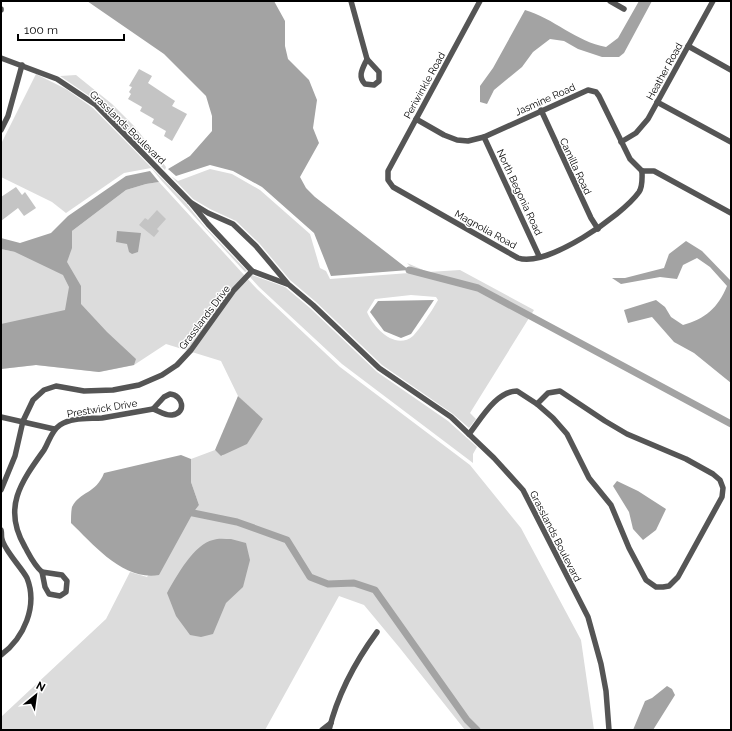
<svg xmlns="http://www.w3.org/2000/svg" width="732" height="731" font-family="Raleway,sans-serif">
  <style>
    .green { fill: #dcdcdc; fill-rule: evenodd }
    .water { fill: #a3a3a3 }
    .lines { fill: none; stroke-linecap: round; stroke-linejoin: round }
    .canal { stroke: #a3a3a3; stroke-width: 7 }
    .building { fill: #c4c4c4 }
    .minor { stroke: #555; stroke-width: 5.5 }
    .labels { text-anchor: middle; stroke-width: 3; stroke-linejoin: round; paint-order: stroke }
    .street-label { font-size: 10px; fill: #000; stroke: #fff }
  </style>
  <rect width="100%" height="100%" fill="#fff"/>
  <!-- green -->
  <g class="green">
    <polygon points="36,74 66,89 93,108 186,203 205,227 247,271 245,272 161,180 152,169 151,168 124,173 66,213 52,202 1,177 1,144"/>
    <polygon points="76,75 112,104 135,127 166,167 165,170 98,102 60,76"/>
    <path d="M210,169L232,174L260,190L310,234L320,268L326,271L330,279L409,273L412,268L407,263L428,272L460,270L534,310L470,413L476,419L469,428L453,414L382,365L316,302L290,280L259,243L236,221L210,209L193,199L171,176L178,181ZM411,295L436,297L438,300C433,309 420,329 413,336C395,351 373,327 367,312L375,299Z"/>
    <polygon points="159,182 257,289 340,367 470,465 521,528 581,640 594,730 465,730 399,647 364,605 339,596 265,730 1,730 1,717 106,619 130,572 147,577 199,505 191,482 191,459 215,450 222,456 263,420 238,396 221,361 166,344 134,365 99,372 36,365 1,369 1,249 15,252 72,231 126,190 146,184"/>
    <polygon points="252,275 285,287 310,308 377,372 448,421 477,447 473,454 473,463 342,364 259,287 250,277"/>
  </g>
  <!-- water -->
  <g class="water">
    <polygon points="87,1 274,1 285,21 285,46 288,59 309,80 317,100 313,128 319,143 300,177 306,188 315,197 409,270 331,276 314,233 262,187 233,171 210,165 176,176 168,169 190,156 212,131 212,116 206,96 164,54"/>
    <path d="M639,1H652L624,53L619,57H602L578,49L564,41L550,39L533,52L522,67L494,90L487,104L480,102V86L493,68L525,10C553,18 577,42 606,47L618,38Z"/>
    <polygon points="150,171 159,182 146,184 126,190 72,231 72,248 67,262 81,286 81,304 107,332 136,359 134,365 99,372 36,365 1,369 1,324 65,310 69,287 63,275 15,252 1,249 1,238 20,243 51,233 68,216 126,176"/>
    <polygon points="117,231 141,233 138,252 132,254 129,252 127,244 116,242"/>
    <path d="M686,241L702,251L731,281V383L694,353L674,342L652,317L628,323L624,310L656,300L665,307L671,317L683,325C705,319 718,308 727,286L710,267L697,258L683,265L677,279L660,277L621,284L612,278H625L664,268L669,254Z"/>
    <polygon points="434,300 411,334 401,338 384,331 370,312 378,301"/>
    <polygon points="238,396 263,419 247,444 221,456 215,450"/>
    <path d="M181,455L191,459V482L199,505L193,513L159,575C123,581 94,545 71,523C71,518 71,511 72,507C80,491 96,494 104,473Z"/>
    <polygon points="617,481 638,491 666,509 656,530 643,540 633,529 629,512 613,486"/>
    <path d="M231,539L246,543L250,560L243,587L226,603L213,634L201,637L190,635L176,616L167,593C176,577 194,544 213,540C218,538 225,539 231,539Z"/>
    <polygon points="667,686 672,689 675,695 653,730 633,730 645,701 652,698"/>
  </g>
  <g class="lines">
    <!-- canal -->
    <g class="canal">
      <polyline points="409,270 478,288 731,424"/>
      <polyline points="193,513 237,522 287,540 310,577 328,584 354,583 375,590 467,720 477,730"/>
    </g>
  </g>
  <!-- building -->
  <g class="building">
    <polygon points="139,69 152,76 148,83 175,101 172,106 187,114 172,141 164,136 166,131 152,123 154,119 140,111 142,107 128,99 131,94 129,92 132,87 129,86"/>
    <polygon points="16,187 22,195 25,192 36,208 24,216 18,208 1,221 1,197"/>
    <polygon points="157,210 166,219 157,229 159,231 154,237 139,225 145,218 148,220"/>
  </g>
  <g class="lines">
    <!-- minor -->
    <g class="minor">
      <polyline points="351,1 367,59"/>
      <path d="M480,1L388,171V180L393,187L518,258C546,268 622,216 639,192C643,186 642,178 642,171"/>
      <polyline points="610,1 624,9"/>
      <polyline points="1,9 1,10"/>
      <polyline points="688,46 731,70"/>
      <polyline points="1,58 57,79 96,105 190,202 208,224 252,271 287,284"/>
      <path d="M367,59L379,72V81L374,85L365,84C357,76 363,68 367,59Z"/>
      <polyline points="657,102 731,142"/>
      <polyline points="541,110 591,218 598,229"/>
      <polyline points="416,119 444,135 457,140 468,141 484,137 588,90 596,92 599,96 630,159 642,171"/>
      <polyline points="1,130 8,116 22,65"/>
      <polyline points="484,137 539,256"/>
      <polyline points="621,142 636,133 648,119 713,1"/>
      <polyline points="642,171 654,171 731,213"/>
      <polyline points="190,202 208,213 233,224 256,246 288,284 313,305 379,368 451,417 494,458 523,490 588,617 601,664 606,691 609,730"/>
      <polygon points="560,391 605,421 627,434 686,459 713,474 720,480 723,488 722,497 678,577 669,586 663,587 656,587 646,580 629,548 611,505 589,478 567,434 553,418 537,404 548,393"/>
      <path d="M170,394C183,395 187,413 172,415C166,416 159,411 153,409L164,397Z"/>
      <polyline points="1,417 54,429"/>
      <path d="M469,434C481,419 496,391 517,391L537,404"/>
      <polyline points="1,490 15,456 23,421 33,400 44,390 56,386 84,391 113,390 139,385 162,375 177,365 191,350 234,290 252,271"/>
      <path d="M1,530C2,534 1,536 2,539C4,550 22,568 27,578C38,606 24,638 1,655"/>
      <path d="M42,572C34,565 30,556 25,547C2,508 21,482 44,450C49,442 51,431 60,425C72,417 88,419 102,418C119,415 136,412 153,409"/>
      <polygon points="42,572 62,575 67,581 66,592 60,596 49,594 45,587"/>
      <polyline points="322,730 331,723"/>
      <path d="M329,730C338,693 355,662 377,632"/>
    </g>
  </g>
  <g class="labels">
    <!-- street labels -->
    <g class="street-label">
      <text transform="translate(664 71) rotate(-61)" y="4">Heather Road</text>
      <text transform="translate(424 85) rotate(-61)" y="4">Periwinkle Road</text>
      <text transform="translate(545 99) rotate(-24)" y="4">Jasmine Road</text>
      <text transform="translate(128 127) rotate(44)" y="4">Grasslands Boulevard</text>
      <text transform="translate(576 166) rotate(65)" y="4">Camilla Road</text>
      <text transform="translate(520 192) rotate(65)" y="4">North Begonia Road</text>
      <text transform="translate(486 229) rotate(29)" y="4">Magnolia Road</text>
      <text transform="translate(204 317) rotate(-53)" y="4">Grasslands Drive</text>
      <text transform="translate(102 408) rotate(-9)" y="4">Prestwick Drive</text>
      <text transform="translate(556 536) rotate(63)" y="4">Grasslands Boulevard</text>
    </g>
  </g>
  <!-- border -->
  <rect width="732" height="731" fill="none" stroke="#000000" stroke-width="4"/>
  <!-- north arrow -->
  <g transform="translate(36 695) rotate(29)" stroke="#ffffff" stroke-width="3" paint-order="stroke">
  <path d="M0-3L7 15L0 10L-7 15Z" fill="#000000"/>
  <text y="-6" font-size="11" font-weight="bold" text-anchor="middle" fill="#000000">N</text>
  </g>
  <!-- scale -->
  <path d="M18 34v6h106v-6" fill="none" stroke="#000000" stroke-width="2"/>
  <text x="24" y="34" font-size="12" fill="#000000" stroke="#ffffff" stroke-width="3" paint-order="stroke">100 m</text>
</svg>
